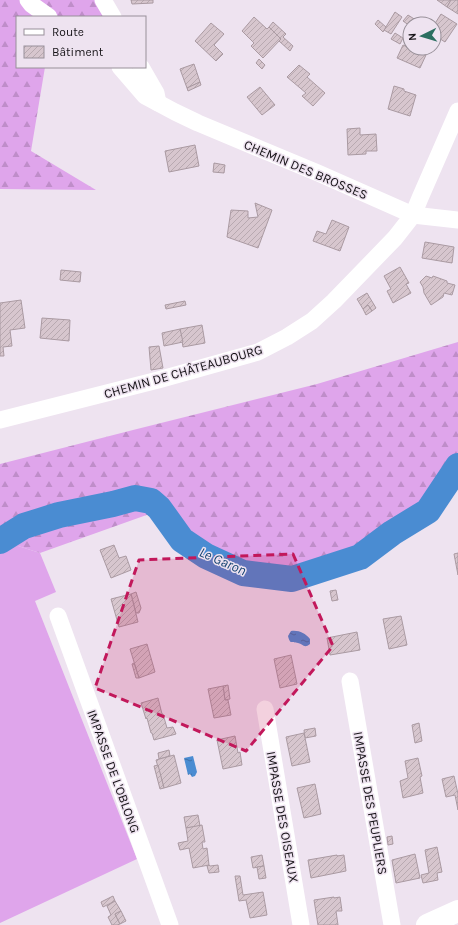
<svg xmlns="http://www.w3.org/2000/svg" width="458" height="925" font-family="Karla,sans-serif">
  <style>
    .grass { fill: #dfa5eb }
    .forest { fill: url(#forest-firs) }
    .water { fill: url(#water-ripples) }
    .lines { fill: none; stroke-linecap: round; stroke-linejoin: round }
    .river { stroke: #4a8cd2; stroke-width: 26 }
    .building { fill: url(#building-hatch); stroke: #aa9aa2 }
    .minor { stroke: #fff; stroke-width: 17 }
    .major { stroke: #fff; stroke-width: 22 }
    .marked { fill: #c2185b; fill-opacity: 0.2; stroke: #c2185b; stroke-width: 3; stroke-dasharray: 8 5; stroke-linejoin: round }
    .labels { text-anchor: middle; stroke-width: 3; stroke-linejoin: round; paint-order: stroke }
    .street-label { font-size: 13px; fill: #161317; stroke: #eee3f0 }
    .water-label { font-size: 14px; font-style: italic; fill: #144271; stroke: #eee3f0 }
  </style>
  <defs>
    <pattern id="forest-firs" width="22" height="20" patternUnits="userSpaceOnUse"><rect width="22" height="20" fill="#dfa5eb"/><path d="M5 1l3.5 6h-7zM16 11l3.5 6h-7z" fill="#bf8dc9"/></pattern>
    <pattern id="water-ripples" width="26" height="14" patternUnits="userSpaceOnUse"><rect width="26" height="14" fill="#4a8cd2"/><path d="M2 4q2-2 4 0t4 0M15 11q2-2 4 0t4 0" fill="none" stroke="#3d71a9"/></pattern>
    <pattern id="building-hatch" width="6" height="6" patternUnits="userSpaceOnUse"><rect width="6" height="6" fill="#d7c6ce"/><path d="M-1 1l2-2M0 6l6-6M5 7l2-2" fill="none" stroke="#b8a9b0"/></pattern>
  </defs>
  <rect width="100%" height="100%" fill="#eee3f0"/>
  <!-- grass -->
  <polygon class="grass" points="0,536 15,545 40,553 56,592 35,601 137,859 0,923"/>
  <!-- forest -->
  <g class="forest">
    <polygon points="0,0 96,0 105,17 17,17 17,67 45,67 31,151 96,190 0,189"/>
    <polygon points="458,342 458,478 434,514 396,546 347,568 289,585 233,575 184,551 155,512 40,553 15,545 0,536 0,464 133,430 317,384"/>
  </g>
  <!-- water -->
  <g class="water">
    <path d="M291,631C299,630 305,633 310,639V644C304,649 303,644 298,643C292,641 290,645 288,636Z"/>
    <polygon points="193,756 197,772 195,776 192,777 190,774 188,775 184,758"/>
  </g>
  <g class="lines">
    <!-- river -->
    <polyline class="river" points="0,541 24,526 59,515 113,504 135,498 151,501 159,508 182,540 206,556 243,573 292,579 360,557 392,533 428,511 458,466"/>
  </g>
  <!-- building -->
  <g class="building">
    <polygon points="131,0 153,0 153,3 132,4"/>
    <polygon points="437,0 451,0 447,7"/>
    <polygon points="451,0 458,0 458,14 447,7"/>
    <polygon points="395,12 402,17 391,34 384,30"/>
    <polygon points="441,14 457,24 445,42 434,35 434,25"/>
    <polygon points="408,15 422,24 410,24 410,26 403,21"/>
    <polygon points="254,17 267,29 269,27 281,39 263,58 251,46 254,43 242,31"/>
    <polygon points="378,20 386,27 383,32 375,24"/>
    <polygon points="273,22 286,34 283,37 293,46 290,51 279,41 281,39 269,27"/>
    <polygon points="211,23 224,34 214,45 223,54 216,61 195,41"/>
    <polygon points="395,33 403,38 400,44 391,39"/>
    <polygon points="403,45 426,55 420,68 397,58"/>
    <polygon points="259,59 265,65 262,69 256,63"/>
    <polygon points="194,64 200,82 187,88 180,69"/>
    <polygon points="299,65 310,74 307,77 325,93 313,106 302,96 306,93 287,77"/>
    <polygon points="200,82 201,85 188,91 187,88"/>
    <polygon points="394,86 404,89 404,91 416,95 410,116 388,109"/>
    <polygon points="260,87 275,105 262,115 247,97"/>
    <polygon points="360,128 360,135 376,134 377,151 366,151 366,154 348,155 347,129"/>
    <polygon points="195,145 199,166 169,172 165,151"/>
    <polygon points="214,163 225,165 224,173 213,172"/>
    <polygon points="255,203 272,210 258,248 227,237 231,210 248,211 248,218 258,217"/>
    <polygon points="332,220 349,227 340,251 313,241 317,231 326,234"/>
    <polygon points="425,242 454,247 452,263 422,258"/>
    <polygon points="400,267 409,283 406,284 411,293 393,303 387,291 391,289 384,276"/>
    <polygon points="61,270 81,272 80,282 60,280"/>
    <polygon points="426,276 432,278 433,276 447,281 447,283 455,285 452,295 444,293 443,297 431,305 424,293 423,287 420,282"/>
    <polygon points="367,293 376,308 372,311 368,305 363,309 357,299"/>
    <polygon points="21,300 25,328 10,330 12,346 3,347 4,356 0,356 0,303"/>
    <polygon points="185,301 186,305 166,309 165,305"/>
    <polygon points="368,305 372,311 366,315 363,309"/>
    <polygon points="42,318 70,320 69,341 40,338"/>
    <polygon points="202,325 205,343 183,347 180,329"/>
    <polygon points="180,329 183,342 164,346 162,333"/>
    <polygon points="159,346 163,368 151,370 149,347"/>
    <polygon points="114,545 119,558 126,556 131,570 111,578 100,550"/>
    <polygon points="458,553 458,575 454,554"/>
    <polygon points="336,590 338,600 332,601 330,591"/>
    <polygon points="136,592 141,608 139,613 136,613 131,594"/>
    <polygon points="131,594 138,622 119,627 111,599"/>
    <polygon points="401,616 407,645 389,649 383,619"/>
    <polygon points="357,632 360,650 330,655 327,638"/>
    <polygon points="147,644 155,672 139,678 130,649"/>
    <polygon points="291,655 297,684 280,688 274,659"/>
    <polygon points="134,663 139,678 136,678 132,664"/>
    <polygon points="228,685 230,699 225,700 223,686"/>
    <polygon points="223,686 225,700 228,700 231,715 214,718 208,689"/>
    <polygon points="158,698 162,714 163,714 167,728 173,727 176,734 154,740 152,733 151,733 147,718 146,719 141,703"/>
    <polygon points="419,723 422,741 415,743 412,725"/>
    <polygon points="315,728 316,736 305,738 304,730"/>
    <polygon points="304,733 310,762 292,766 286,737"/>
    <polygon points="235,736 238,753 240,752 242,765 223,769 217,740"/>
    <polygon points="169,750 170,756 159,759 158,753"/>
    <polygon points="174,755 181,783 164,788 156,760"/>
    <polygon points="418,758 422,776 420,777 423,793 403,798 400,781 408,778 405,761"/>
    <polygon points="158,765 164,788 160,789 154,766"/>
    <polygon points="454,776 458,794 458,810 455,795 446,797 442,779"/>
    <polygon points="315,784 321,814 304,818 297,788"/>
    <polygon points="198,815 200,826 186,828 184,817"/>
    <polygon points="202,825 205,842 202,842 203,849 207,848 209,865 193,868 189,848 180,850 178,843 188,841 186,828"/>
    <polygon points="392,836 393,844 388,845 387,837"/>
    <polygon points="437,847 442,872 437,873 438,880 423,883 421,875 429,873 425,850"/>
    <polygon points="415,854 420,878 396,883 392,860"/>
    <polygon points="262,855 264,866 253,868 251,857"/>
    <polygon points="337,855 337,856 344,855 346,871 311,878 308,860"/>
    <polygon points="209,865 210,866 218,865 219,872 209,873 207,866"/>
    <polygon points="264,866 266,878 259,879 257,867"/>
    <polygon points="235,876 240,876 243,895 263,892 267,915 250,918 246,900 239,901"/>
    <polygon points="113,896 115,901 103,907 101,902"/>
    <polygon points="334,897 334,898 340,897 342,911 336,911 338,925 318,925 314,900"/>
    <polygon points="115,901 121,911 115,914 120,924 117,925 112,925 108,917 111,915 107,906"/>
    <polygon points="121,911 126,921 120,924 115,914"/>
  </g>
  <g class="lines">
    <!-- minor -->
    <g class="minor">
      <polyline points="28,0 31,4 49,17"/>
      <polyline points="103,0 113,17"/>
      <polyline points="120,67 145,96 175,112 198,123 318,173 413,215 458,220"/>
      <polyline points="141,67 156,93 158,103"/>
      <polyline points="0,420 158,380 258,352 287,337 312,321 334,301 395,238 413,215 420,198 458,111"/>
      <polyline points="58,616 170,925"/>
      <polyline points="350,681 392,925"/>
      <polyline points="265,709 301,925"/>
    </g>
    <!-- major -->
    <polyline class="major" points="427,925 458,911"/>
  </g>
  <!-- marked area -->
  <path class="marked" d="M293,554L333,646L246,751L95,688L139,560Z"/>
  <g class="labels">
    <!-- street labels -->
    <g class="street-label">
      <text transform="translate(306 169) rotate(23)" y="5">CHEMIN DES BROSSES</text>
      <text transform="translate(183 371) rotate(-16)" y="5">CHEMIN DE CHÂTEAUBOURG</text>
      <text transform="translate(114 771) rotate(70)" y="5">IMPASSE DE L'OBLONG</text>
      <text transform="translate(371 803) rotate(80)" y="5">IMPASSE DES PEUPLIERS</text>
      <text transform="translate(283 817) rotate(80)" y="5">IMPASSE DES OISEAUX</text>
    </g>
    <!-- water labels -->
    <g class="water-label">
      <text transform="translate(223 561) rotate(24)" y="5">Le Garon</text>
    </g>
  </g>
  <!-- legend -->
  <rect x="16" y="16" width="130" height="52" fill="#eee3f0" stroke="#989099"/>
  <rect x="24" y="29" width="20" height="6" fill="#ffffff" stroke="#989099"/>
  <text x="52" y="36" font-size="12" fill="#161317">Route</text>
  <rect x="24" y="46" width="20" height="12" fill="url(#building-hatch)" stroke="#989099"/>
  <text x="52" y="56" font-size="12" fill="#161317">Bâtiment</text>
  <!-- north arrow -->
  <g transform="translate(422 36) rotate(265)"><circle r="19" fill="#eee3f0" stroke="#989099"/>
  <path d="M0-3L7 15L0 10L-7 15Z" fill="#2b6e60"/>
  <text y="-6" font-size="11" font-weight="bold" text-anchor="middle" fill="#161317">N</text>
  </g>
</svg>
